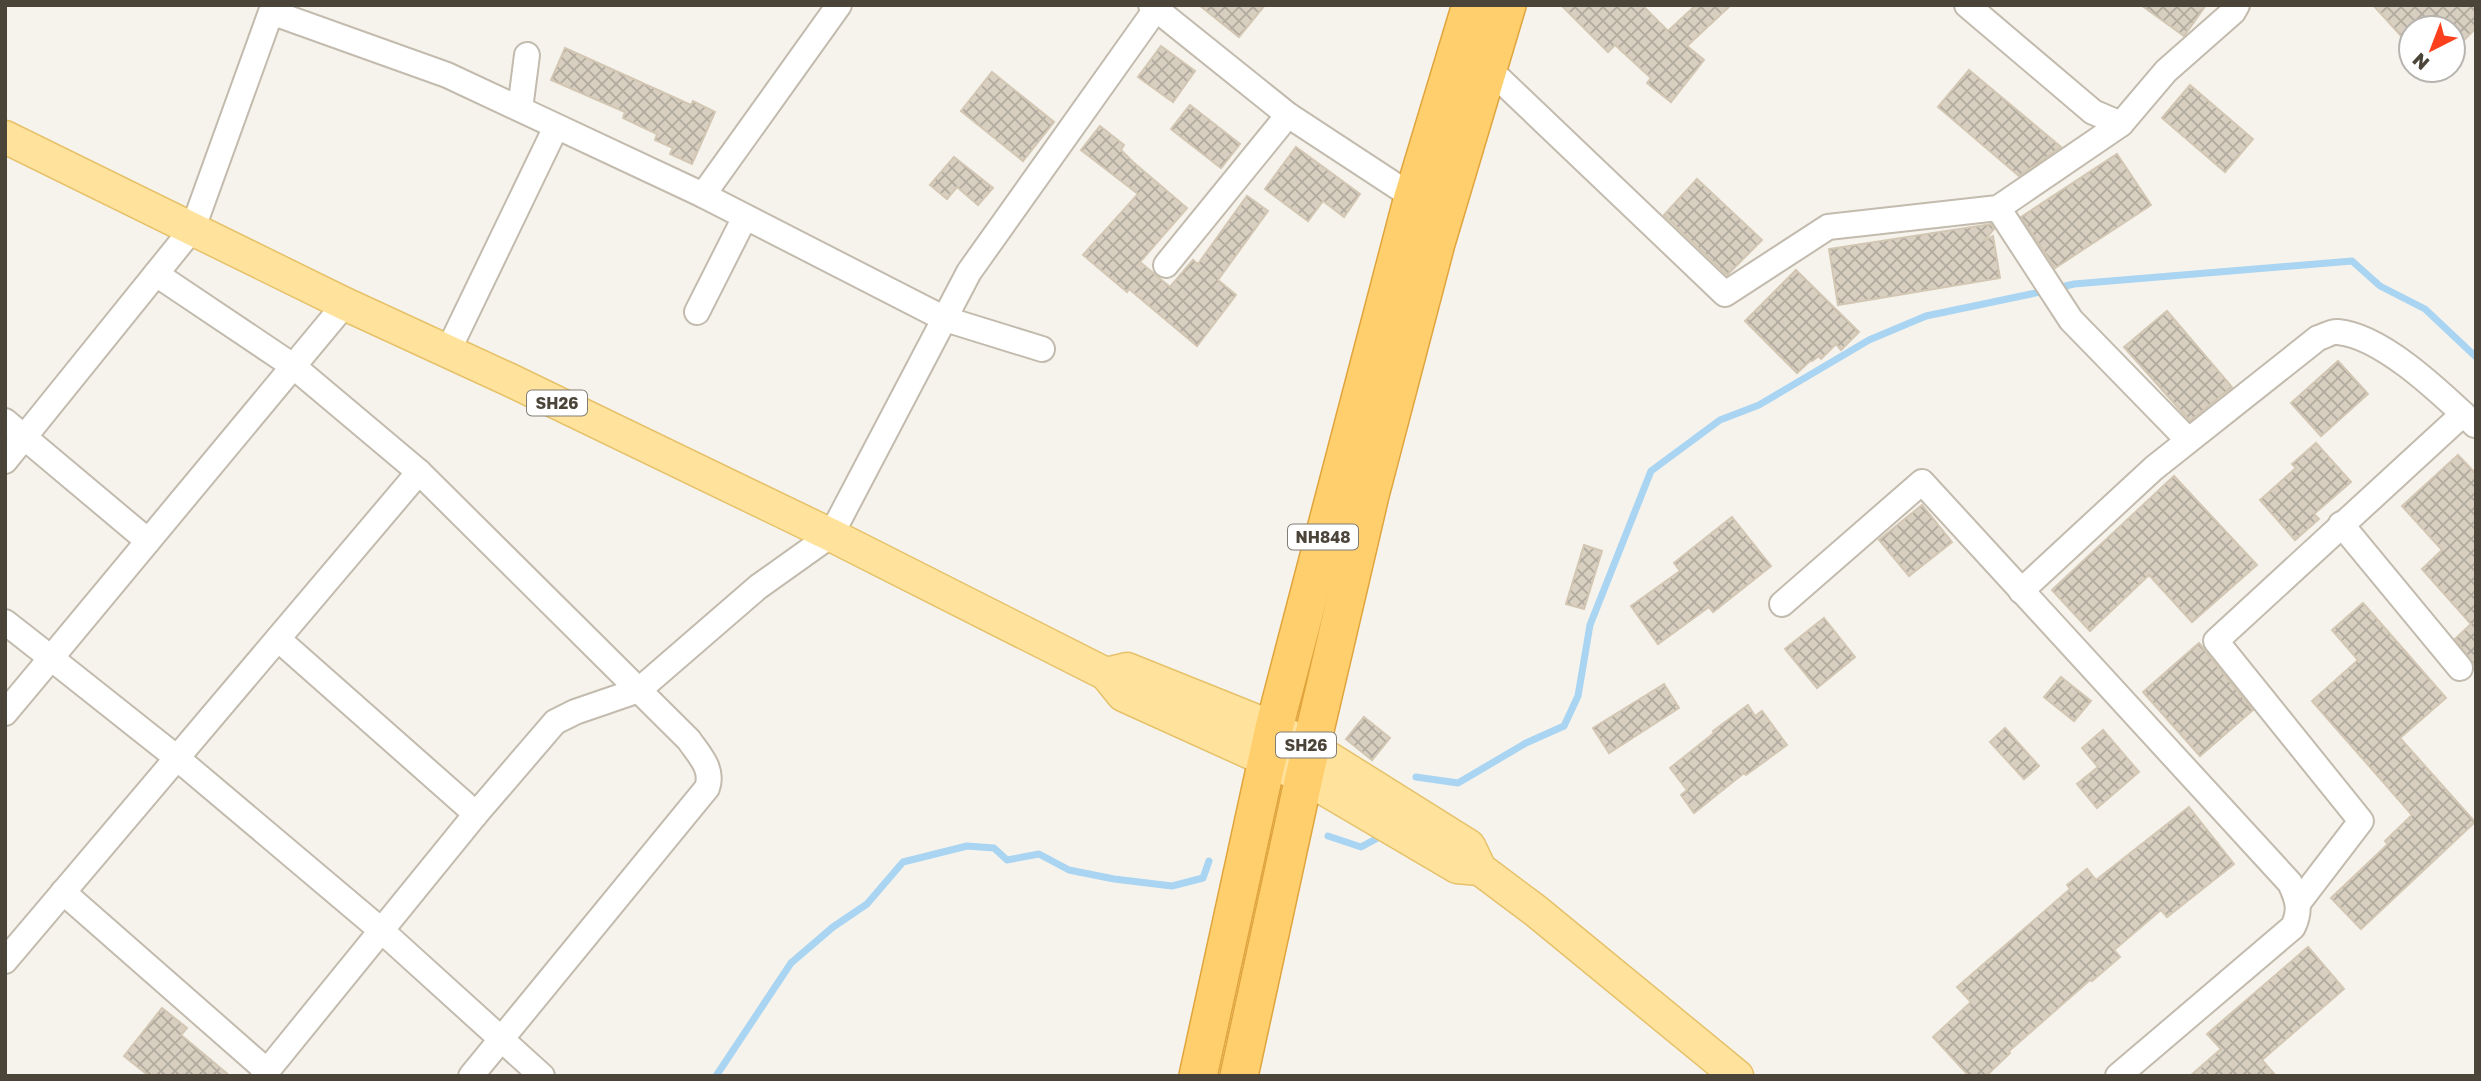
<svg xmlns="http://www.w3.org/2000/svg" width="2481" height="1081" font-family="'Golos Text',sans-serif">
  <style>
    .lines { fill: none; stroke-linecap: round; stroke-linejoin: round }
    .stream { stroke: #a9d4f2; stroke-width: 7 }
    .building { fill: url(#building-cross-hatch); stroke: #d3c7b4; stroke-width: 2 }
    .minor-casing { stroke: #c2bbae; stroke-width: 28 }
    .major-casing { stroke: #e6c16a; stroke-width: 35 }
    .highway-casing { stroke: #e0a43c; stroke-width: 40 }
    .minor { stroke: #fff; stroke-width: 24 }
    .major { stroke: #ffe39c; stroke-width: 32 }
    .highway { stroke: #ffcf6e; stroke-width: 37 }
    .labels { text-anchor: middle; stroke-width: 6; stroke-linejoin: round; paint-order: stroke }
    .shield { fill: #fff; stroke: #817c74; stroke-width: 2 }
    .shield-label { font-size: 16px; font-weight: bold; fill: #4b4439 }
  </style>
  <defs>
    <pattern id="building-cross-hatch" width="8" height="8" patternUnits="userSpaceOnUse" patternTransform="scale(1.75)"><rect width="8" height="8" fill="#d8cfc1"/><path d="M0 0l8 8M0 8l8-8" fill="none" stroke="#b1aa9e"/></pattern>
  </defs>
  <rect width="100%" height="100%" fill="#f6f3ec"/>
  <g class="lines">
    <!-- stream -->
    <g class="stream">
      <polyline points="2057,288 2074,284 2352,261 2380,286 2425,309 2476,357"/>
      <polyline points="1416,777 1458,783 1526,743 1564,726 1578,696 1590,625 1651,471 1720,420 1759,405 1869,340 1926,316 2045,291"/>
      <polyline points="1328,836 1361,847 1385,834"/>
      <polyline points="716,1076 791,963 833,927 867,904 903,862 967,846 994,848 1007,860 1039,854 1069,870 1114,879 1172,886 1203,878 1209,861"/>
    </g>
  </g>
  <!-- building -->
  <g class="building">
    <polygon points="1199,5 1265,5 1239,37"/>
    <polygon points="1561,5 1642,5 1668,31 1696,5 1731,5 1687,46 1704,60 1671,102 1647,83 1651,78 1615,45 1608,52"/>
    <polygon points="2141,5 2206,5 2184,36"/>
    <polygon points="2373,5 2476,5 2476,28 2462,42 2453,32 2453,28 2411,28 2411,47"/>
    <polygon points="1161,46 1195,71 1173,102 1138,77"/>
    <polygon points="565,48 691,105 693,101 715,112 692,164 670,154 673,148 655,140 657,134 623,118 625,112 551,80"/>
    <polygon points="1969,70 2061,147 2019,176 1938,107"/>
    <polygon points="992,72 1054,122 1023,161 961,111"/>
    <polygon points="2190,85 2253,139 2225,172 2162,118"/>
    <polygon points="1190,105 1240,144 1221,168 1171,129"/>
    <polygon points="1100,126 1124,145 1121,150 1133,162 1187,208 1140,262 1170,287 1193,260 1198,264 1247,196 1268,211 1218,280 1236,295 1197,346 1129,289 1127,292 1083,255 1138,194 1081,150"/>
    <polygon points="1296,147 1360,194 1344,217 1323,201 1308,221 1265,189"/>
    <polygon points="2117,154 2151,205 2055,268 2021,217"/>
    <polygon points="954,157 993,188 978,205 957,187 947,199 930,185"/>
    <polygon points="1697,179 1762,240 1727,275 1664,215"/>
    <polygon points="1991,224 1994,229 1984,241 1993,236 2000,278 1838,305 1829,249"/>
    <polygon points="1796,270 1859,332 1841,350 1836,344 1821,359 1819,356 1812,361 1810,361 1797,373 1745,321"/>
    <polygon points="2167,311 2232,387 2190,421 2124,347"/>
    <polygon points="2338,361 2368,394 2321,436 2291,403"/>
    <polygon points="2316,443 2351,482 2314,514 2319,519 2295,540 2260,500 2296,468 2292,464"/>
    <polygon points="2458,455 2476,474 2476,667 2455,639 2471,624 2422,569 2442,550 2402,506"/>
    <polygon points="2174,476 2257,565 2192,622 2149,575 2090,631 2052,590"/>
    <polygon points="1922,505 1952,542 1909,576 1879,540"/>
    <polygon points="1732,517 1771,566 1713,612 1709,607 1658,644 1631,606 1680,571 1674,563"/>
    <polygon points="1584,545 1602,551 1584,609 1566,604"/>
    <polygon points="2363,603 2446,698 2400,738 2475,822 2361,929 2331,898 2388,844 2385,841 2412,815 2312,701 2358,660 2332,630"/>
    <polygon points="1824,618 1855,657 1817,688 1785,649"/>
    <polygon points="2199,643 2253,710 2200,756 2143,692"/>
    <polygon points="2061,677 2091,701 2074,721 2044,697"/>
    <polygon points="1664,684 1679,708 1609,753 1593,728"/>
    <polygon points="1748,705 1755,716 1762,711 1787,745 1746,775 1744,773 1694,813 1681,795 1687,790 1670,768 1714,733 1713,731"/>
    <polygon points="1364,717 1390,738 1372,760 1346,739"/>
    <polygon points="2005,728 2039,766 2024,779 1990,742"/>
    <polygon points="2103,730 2139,772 2097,808 2077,784 2098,767 2082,748"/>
    <polygon points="2189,807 2234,864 2167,917 2161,910 2114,950 2120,957 2092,981 2090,980 2009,1051 2010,1053 1986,1076 1969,1076 1933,1037 1971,1002 1957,987 2070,889 2067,885 2087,869 2096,880"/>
    <polygon points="2308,947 2344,989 2262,1060 2276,1076 2190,1076 2221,1049 2207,1034"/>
    <polygon points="162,1008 187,1028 181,1035 230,1076 149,1076 124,1056"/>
  </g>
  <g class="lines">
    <!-- minor casing -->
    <g class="minor-casing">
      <g id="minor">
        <polyline points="1151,5 1288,115 1413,197 1426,201"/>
        <polyline points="1967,5 2093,112 2121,124 2166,71 2233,12 2237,5"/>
        <polyline points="1488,68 1725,294 1828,227 1998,208 2121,124"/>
        <polyline points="520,109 527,55"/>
        <polyline points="703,195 839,5"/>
        <polyline points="1998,208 2071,320 2188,440"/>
        <polyline points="1166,265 1288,115"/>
        <path d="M156,274L293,366L419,472L689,740C699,755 714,769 707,788L471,1076"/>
        <polyline points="697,312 745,217"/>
        <polyline points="448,351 556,127"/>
        <polyline points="5,421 148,541"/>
        <polyline points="5,461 193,228 271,12 447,75 703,195 945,319 1042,349"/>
        <polyline points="2341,524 2460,668"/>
        <path d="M2021,591L2154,468L2318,338C2325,336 2332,331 2338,332C2383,336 2443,395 2475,425"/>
        <path d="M1782,604L1922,482L2290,883C2298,900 2301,910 2293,927L2118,1076"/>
        <polyline points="5,622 51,658 345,304"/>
        <polyline points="278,639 476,814"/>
        <polyline points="5,713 51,658 177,758 382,931 542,1076"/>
        <polyline points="63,892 267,1071"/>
        <polyline points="2299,902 2361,821 2216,641 2463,414"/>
        <polyline points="5,961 419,472"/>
        <polyline points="263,1076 476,814 555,722 575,712 639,690 758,587 831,535 969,272 1156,9"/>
      </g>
    </g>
    <!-- major casing -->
    <g class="major-casing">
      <g id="major">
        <polyline points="5,137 345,304 510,380 831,535 1106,674 1123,695 1304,777 1457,867 1480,869"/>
        <polyline points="1106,674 1127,669 1274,728 1311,747 1469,846 1480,869 1536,911 1737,1076"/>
      </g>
    </g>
    <!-- highway casing -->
    <g class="highway-casing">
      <g id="highway">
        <polyline points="1198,1076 1274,728 1413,197 1471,5"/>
        <polyline points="1239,1076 1304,777 1370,495 1436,243 1507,5"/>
      </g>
    </g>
    <!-- minor -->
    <use href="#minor" class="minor"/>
    <!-- major -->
    <use href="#major" class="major"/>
    <!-- highway -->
    <use href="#highway" class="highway"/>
  </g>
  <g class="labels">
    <!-- shield labels -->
    <g class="shield">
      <rect x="527" y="390.5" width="60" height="25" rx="5"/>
      <rect x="1288" y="524.5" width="70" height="25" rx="5"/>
      <rect x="1276" y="732.5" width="60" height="25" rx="5"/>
    </g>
    <g class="shield-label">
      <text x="557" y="409">SH26</text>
      <text x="1323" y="543">NH848</text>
      <text x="1306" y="751">SH26</text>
    </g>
  </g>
  <!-- border -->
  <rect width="2481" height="1081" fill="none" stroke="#4b4439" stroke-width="14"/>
  <!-- north arrow -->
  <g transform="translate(2432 49) rotate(222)"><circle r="33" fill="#ffffff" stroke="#b7b4b0" stroke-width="2"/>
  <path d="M0-5L12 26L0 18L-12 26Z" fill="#fc3f1d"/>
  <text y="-10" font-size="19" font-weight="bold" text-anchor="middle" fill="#4b4439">N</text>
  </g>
</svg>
